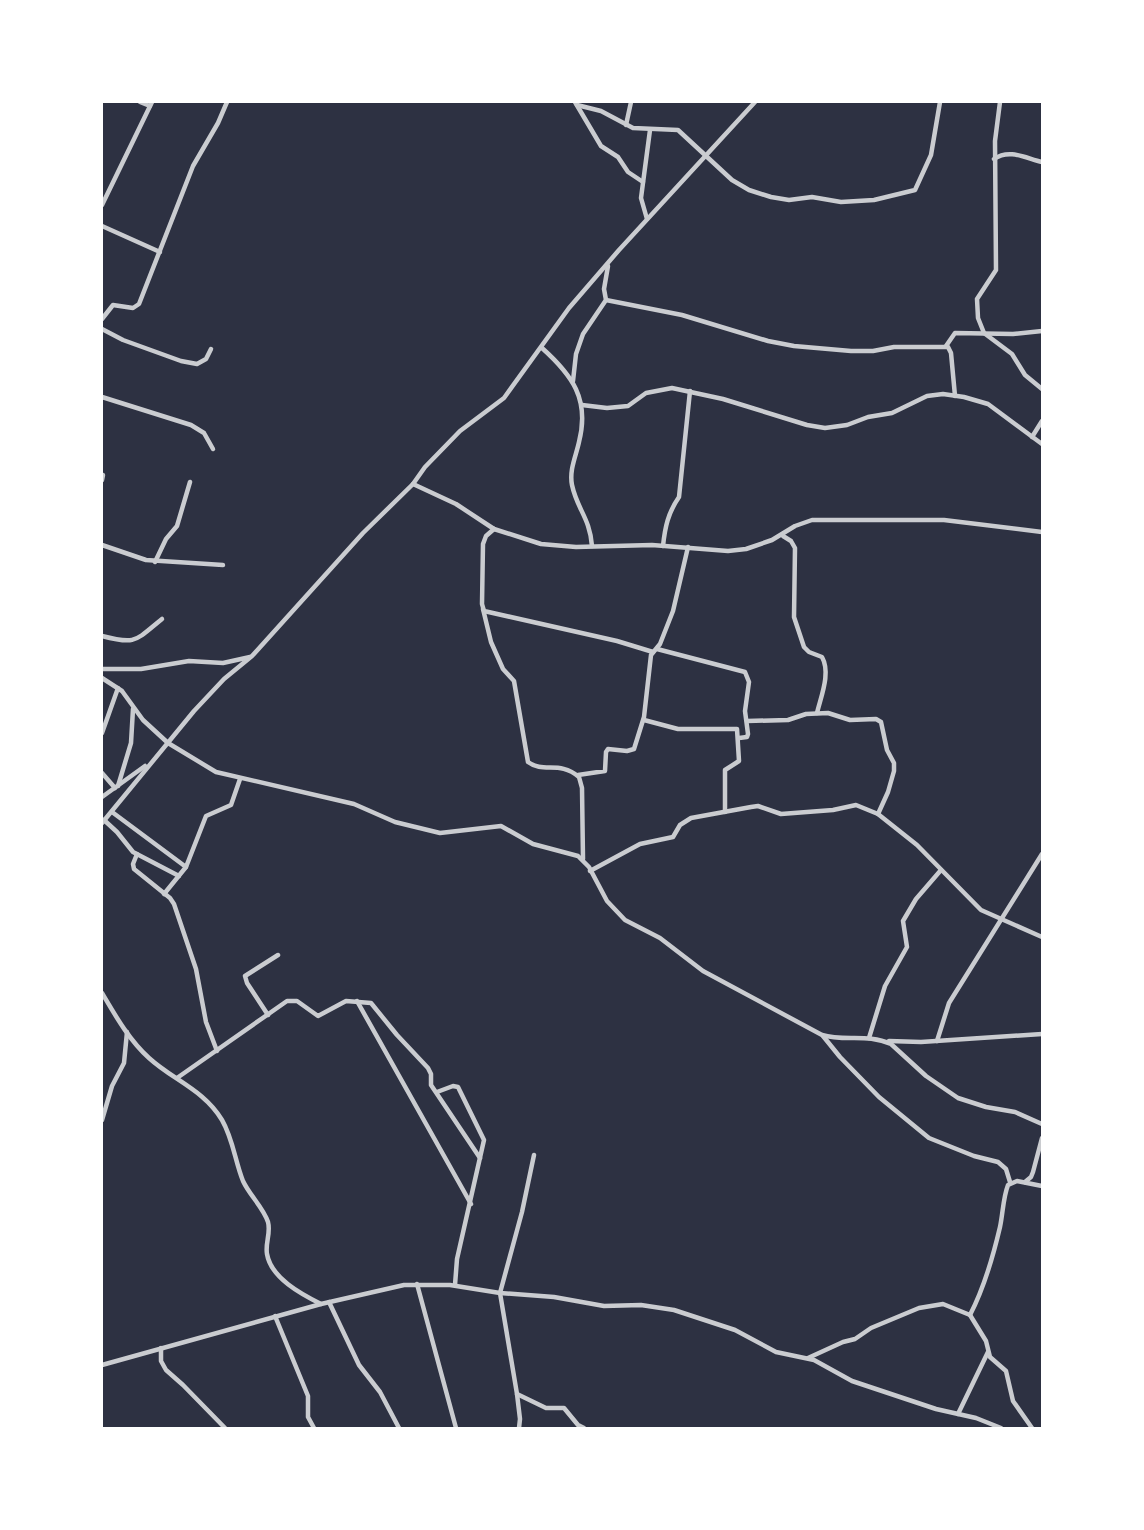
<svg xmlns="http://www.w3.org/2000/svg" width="1144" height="1530" font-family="Raleway,sans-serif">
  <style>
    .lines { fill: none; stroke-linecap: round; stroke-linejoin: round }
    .minor { stroke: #caccd0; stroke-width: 4.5 }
  </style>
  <rect width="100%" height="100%" fill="#2d3142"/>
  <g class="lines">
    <!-- minor -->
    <g class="minor">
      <polyline points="140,102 150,106"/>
      <polyline points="575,102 601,146 618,157 628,172 643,182"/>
      <polyline points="1000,102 995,141 996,270 977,299 978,318 984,333 1012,354 1025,375 1042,389"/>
      <polyline points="577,105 601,111 633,128 678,130 732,180 749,190 771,197 789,200 812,197 841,202 874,200 915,190 931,155 940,102"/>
      <polyline points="626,125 631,102"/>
      <path d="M994,159C1010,148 1027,159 1042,162"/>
      <polyline points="102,205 152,102"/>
      <polyline points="647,219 641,198 650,130"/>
      <polyline points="102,226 160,252"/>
      <polyline points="606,300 682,315 768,341 794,346 851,351 873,351 894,347 948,347 951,353 955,396"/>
      <polyline points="102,319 113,305 133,308 139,304 193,166 218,123 227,102"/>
      <polyline points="102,329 123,340 181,361 197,364 206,359 211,349"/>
      <polyline points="946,346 955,333 1013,334 1042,331"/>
      <path d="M542,348C572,375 590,399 579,442C576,456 569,470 572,485C577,509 590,518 592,546"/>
      <polyline points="573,381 576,354 583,334 606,300 604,289 608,266"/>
      <polyline points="102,397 191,425 204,433 213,449"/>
      <polyline points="582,405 607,408 628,406 646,393 672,388 723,399 807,425 825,428 847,425 868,417 892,413 927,396 943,394 964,397 988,404 1042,444"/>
      <polyline points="1032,437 1042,421"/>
      <polyline points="102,480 103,475"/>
      <polyline points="413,484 456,504 494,529 541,544 576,547 652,545 728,551 746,549 772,540 795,526 812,520 944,520 1042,532"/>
      <polyline points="494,529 486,536 483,544 482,604 484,611 617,641 653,652"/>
      <path d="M783,536L791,541L795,548L794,617L804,647L809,652L822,657C831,673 821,696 817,713"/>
      <polyline points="102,545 146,560 223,565"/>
      <path d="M663,546C665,527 668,513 679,497L690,391"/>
      <polyline points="155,562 166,539 177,526 190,482"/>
      <path d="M483,609L491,642L503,669L514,681L528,762C544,774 559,760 579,777L582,788L583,859"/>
      <path d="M102,636C136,645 135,641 162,619"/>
      <polyline points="657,649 745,672 749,682 745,711 748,734 747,737 739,738"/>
      <polyline points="102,669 141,669 189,661 223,663 250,657"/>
      <path d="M102,678L122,691L143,720L168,743L216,772L354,804L395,822L440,833L501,826L533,844L578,856L589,867L607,901L625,920L660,938L703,971L822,1035C845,1042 867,1033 891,1044L926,1076L958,1098L986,1107L1015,1112L1042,1124"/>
      <polyline points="644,720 678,729 737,729 739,761 725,770 725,812"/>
      <polyline points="747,721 788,720 806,714 828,713 850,720 876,719 881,722 887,750 894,763 894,771 888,792 878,814"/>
      <polyline points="102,733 118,688"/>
      <polyline points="102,773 115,788"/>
      <polyline points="578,775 605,771 606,752 608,749 627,751 634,749 644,717 651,655 660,644 673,611 688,547"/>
      <polyline points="118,786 131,743 133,709"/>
      <polyline points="102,797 145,766"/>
      <polyline points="112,812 186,867"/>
      <polyline points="104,820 117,832 133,852 179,876"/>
      <polyline points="102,823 194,711 224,679 252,656 363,533 413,484 425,467 460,431 504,398 569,308 619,250 755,102"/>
      <polyline points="137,854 133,864 134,869 170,898 174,904 196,969 206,1022 217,1051"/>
      <polyline points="590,871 640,844 673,837 680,825 691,818 751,807 758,806 781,814 833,810 856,805 878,814 917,845 981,910 1042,937"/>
      <polyline points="164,894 186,867 206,816 231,805 240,779"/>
      <path d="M102,993C115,1015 129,1040 149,1058C173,1080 204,1090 222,1120C233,1139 235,1161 243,1181C250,1196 263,1207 268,1222C271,1233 265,1243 267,1254C271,1278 301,1294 321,1304"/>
      <polyline points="357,1001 471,1204"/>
      <polyline points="268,1015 247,983 245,976 278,955"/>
      <polyline points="823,1036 840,1057 879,1097 929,1138 974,1156 998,1162 1006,1169 1010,1182"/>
      <polyline points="869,1038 885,986 907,947 903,921 916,899 941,870"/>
      <polyline points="889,1041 921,1042 1042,1034"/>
      <polyline points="937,1041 949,1003 1042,854"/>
      <polyline points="177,1078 287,1001 297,1001 318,1016 346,1001 371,1003 397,1035 428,1068 431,1074 431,1085 480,1158"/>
      <polyline points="437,1092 453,1086 458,1087 484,1140 457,1259 455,1285"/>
      <polyline points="102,1120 112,1086 124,1063 127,1032"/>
      <polyline points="1025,1182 1031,1177 1033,1172 1042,1138"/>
      <polyline points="417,1284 456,1428"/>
      <polyline points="329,1302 359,1365 380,1392 399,1428"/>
      <path d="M970,1315C984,1288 993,1257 1000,1227C1003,1213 1003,1198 1008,1185L1017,1181L1042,1186"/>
      <polyline points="275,1316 308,1396 308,1417 314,1428"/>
      <polyline points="161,1348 161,1361 166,1370 183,1385 225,1428"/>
      <polyline points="808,1358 843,1342 855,1339 871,1328 919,1308 943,1304 970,1315 986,1341 990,1357 1006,1371 1013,1401 1032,1428"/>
      <polyline points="102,1365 321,1304 404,1285 450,1285 500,1293 554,1297 604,1306 641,1305 674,1310 735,1330 776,1352 814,1360 852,1381 936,1409 976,1418 1001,1428"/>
      <polyline points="517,1394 546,1408 564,1408 578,1425 584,1428"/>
      <polyline points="958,1414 988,1352"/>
      <polyline points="519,1428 520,1419 517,1394 500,1293 522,1212 534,1155"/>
    </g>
  </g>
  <!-- border -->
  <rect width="1144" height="1530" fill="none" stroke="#ffffff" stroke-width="206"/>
</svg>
